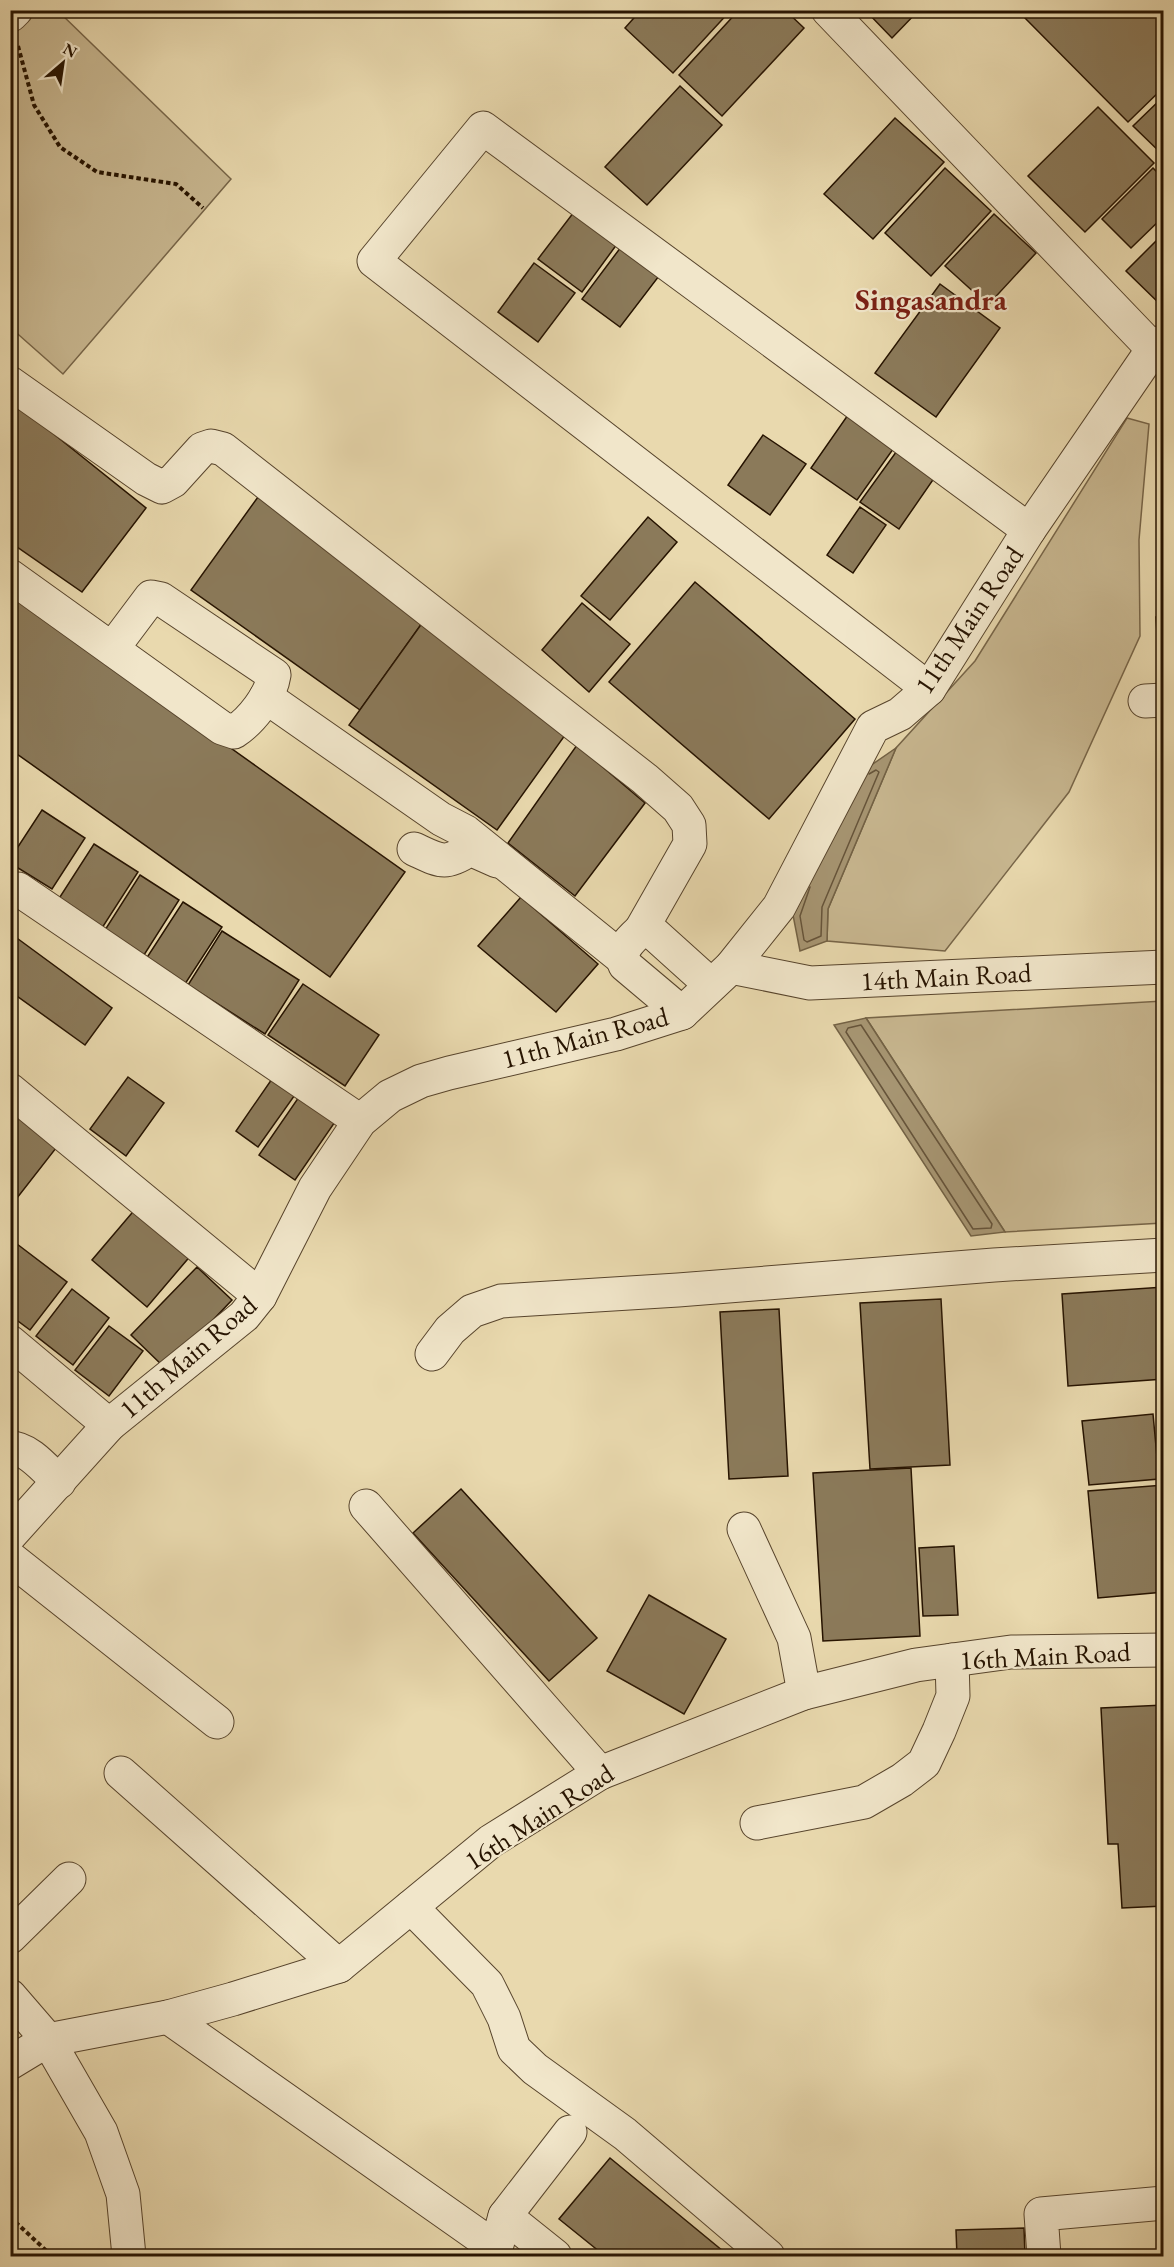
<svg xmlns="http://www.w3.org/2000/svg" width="1174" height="2267" font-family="'EB Garamond',serif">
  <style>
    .green { fill: #c8b790; stroke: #776548; stroke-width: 1.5 }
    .water { fill: #a79673; stroke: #736245; stroke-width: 1.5 }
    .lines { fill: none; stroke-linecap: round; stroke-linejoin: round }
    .shore { stroke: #66543a; stroke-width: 1.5 }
    .building { fill: #8b7a5a; stroke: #261300; stroke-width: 1.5 }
    .minor-casing { stroke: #57442c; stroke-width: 35 }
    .path { stroke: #261300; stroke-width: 4; stroke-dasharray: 4.5 3; stroke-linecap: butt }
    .minor { stroke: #f1e6ca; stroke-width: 33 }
    .labels { text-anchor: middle; stroke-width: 4.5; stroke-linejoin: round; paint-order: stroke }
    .street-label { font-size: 27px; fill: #261300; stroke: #f1e6ca }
    .quarter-label { font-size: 30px; font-weight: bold; fill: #7a1f14; stroke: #f1e6ca }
  </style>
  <rect width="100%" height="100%" fill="#e9d9ae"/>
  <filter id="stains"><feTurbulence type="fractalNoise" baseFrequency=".00333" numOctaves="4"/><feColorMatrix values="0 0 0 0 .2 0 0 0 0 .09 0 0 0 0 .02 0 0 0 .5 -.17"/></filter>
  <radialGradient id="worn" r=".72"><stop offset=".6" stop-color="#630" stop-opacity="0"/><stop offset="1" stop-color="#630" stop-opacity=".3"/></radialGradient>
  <!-- green -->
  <g class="green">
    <polygon points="11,11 58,11 231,179 63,374 11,328"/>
    <polygon points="1127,418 1149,424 1139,540 1140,636 1069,792 945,951 827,941 828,909 896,748 975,661"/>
    <polygon points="1163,1001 1163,1223 1005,1232 866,1018"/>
  </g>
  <!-- water -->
  <g class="water">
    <polygon points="896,748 828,909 827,941 800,951 793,915 854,777"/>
    <polygon points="866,1018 1005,1232 971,1236 834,1025"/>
  </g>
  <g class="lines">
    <!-- shore -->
    <g class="shore">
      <polyline points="810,887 800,916 804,940 807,942 821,936 822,907 879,772 876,770 869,774"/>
      <polygon points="861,1025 992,1224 991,1228 973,1229 846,1032 848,1028"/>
    </g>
  </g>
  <!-- building -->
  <g class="building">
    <polygon points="641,10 731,10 673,73 625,28"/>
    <polygon points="739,10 785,10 804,28 722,116 679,75"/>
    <polygon points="865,10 919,10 892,38"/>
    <polygon points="1017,10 1161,10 1164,13 1164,87 1128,122"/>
    <polygon points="680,86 722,125 647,205 605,167"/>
    <polygon points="1164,96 1164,156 1133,126"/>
    <polygon points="1098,107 1154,163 1085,232 1028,176"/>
    <polygon points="895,118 944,162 873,239 824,194"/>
    <polygon points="945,168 991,211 931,276 885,233"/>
    <polygon points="1153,168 1164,179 1164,216 1131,248 1102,219"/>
    <polygon points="577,208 620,240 582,292 538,259"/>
    <polygon points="994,214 1036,253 988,305 945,266"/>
    <polygon points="1163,234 1164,234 1164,308 1126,271"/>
    <polygon points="621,247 659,276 620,327 582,299"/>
    <polygon points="534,263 575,293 538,342 498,312"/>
    <polygon points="940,284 1000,328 936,417 875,373"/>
    <polygon points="10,399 146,508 82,592 10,542"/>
    <polygon points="850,412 896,445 857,500 811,468"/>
    <polygon points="763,435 806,464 770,515 728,485"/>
    <polygon points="899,448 937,474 899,529 860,502"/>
    <polygon points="258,497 425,619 360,710 191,590"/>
    <polygon points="860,507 886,525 853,573 827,555"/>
    <polygon points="648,517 677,542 610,620 581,596"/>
    <polygon points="695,582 855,719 769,819 609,682"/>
    <polygon points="10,591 405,872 330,977 10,749"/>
    <polygon points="582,603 630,644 589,692 542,650"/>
    <polygon points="1156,617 1164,617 1164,682 1160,682"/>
    <polygon points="425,619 568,731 497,830 349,725"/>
    <polygon points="577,745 645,803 575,896 508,843"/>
    <polygon points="42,810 85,838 52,889 10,863 10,859"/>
    <polygon points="94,844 138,872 102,928 58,900"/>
    <polygon points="140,875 179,900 144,955 105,930"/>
    <polygon points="521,897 598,964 556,1012 478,946"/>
    <polygon points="183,902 222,927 185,984 146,959"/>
    <polygon points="222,931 299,980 265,1034 188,985"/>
    <polygon points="10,933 112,1008 85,1045 10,991"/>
    <polygon points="303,984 379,1035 345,1086 268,1035"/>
    <polygon points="274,1076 297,1092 258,1147 236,1131"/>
    <polygon points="128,1077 164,1103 126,1156 90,1129"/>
    <polygon points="301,1094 337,1119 295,1180 259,1155"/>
    <polygon points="20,1112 60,1143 17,1198 10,1193 10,1124"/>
    <polygon points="137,1207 192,1254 147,1307 92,1260"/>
    <polygon points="17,1244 67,1282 30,1330 10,1315 10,1252"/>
    <polygon points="197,1267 232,1300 166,1369 131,1335"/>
    <polygon points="1164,1287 1164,1379 1068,1386 1062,1294"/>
    <polygon points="72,1289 109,1318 73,1365 36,1336"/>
    <polygon points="941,1299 950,1465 870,1469 860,1303"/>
    <polygon points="779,1309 788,1476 729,1479 720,1312"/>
    <polygon points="109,1326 143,1351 109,1396 75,1370"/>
    <polygon points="1153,1414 1159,1479 1089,1485 1082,1421"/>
    <polygon points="911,1468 920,1636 823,1641 813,1473"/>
    <polygon points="1164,1485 1164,1592 1098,1598 1088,1491"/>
    <polygon points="461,1489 597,1638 549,1681 413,1533"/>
    <polygon points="954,1546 958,1615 923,1616 919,1548"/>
    <polygon points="649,1595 726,1639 684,1714 607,1671"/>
    <polygon points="1164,1705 1164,1906 1122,1908 1118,1844 1108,1844 1101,1708"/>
    <polygon points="610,2158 729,2256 605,2256 559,2219"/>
    <polygon points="1024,2228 1025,2256 957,2256 956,2230"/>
  </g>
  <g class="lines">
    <!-- minor casing -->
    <g class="minor-casing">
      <g id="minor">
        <polyline points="828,10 1153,349"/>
        <polyline points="11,15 16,10"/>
        <polyline points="10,383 146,479 162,487 173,481 202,449 211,446 223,449 645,779 678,808 689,825 690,844 641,930"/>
        <path d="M10,576L222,728L234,732C251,721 271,696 274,675L161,599L151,597L112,649"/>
        <polyline points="929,689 374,261 483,128 1029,530"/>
        <polyline points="266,697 441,819 466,832 622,958"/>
        <polyline points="1145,701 1164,700"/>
        <path d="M414,849C440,861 445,866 470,849L497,861"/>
        <polyline points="18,889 360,1121"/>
        <polyline points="731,967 810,983 1164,967"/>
        <path d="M682,1013L625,965C618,950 630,940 641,930H650L711,985"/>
        <polyline points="10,1090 260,1296"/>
        <polyline points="10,1342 109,1425"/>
        <polyline points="432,1354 450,1330 472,1311 501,1301 678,1290 994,1265 1164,1255"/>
        <path d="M10,1448C28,1447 47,1471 59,1482"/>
        <polyline points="366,1506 600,1773"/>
        <polyline points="744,1529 794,1638 804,1693"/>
        <polyline points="10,1535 109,1425 244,1316 260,1296 315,1188 360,1121 390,1096 421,1081 449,1073 616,1034 682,1013 731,967 779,907 873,727 900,714 929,689 1029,530 1153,349 1164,341"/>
        <polyline points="10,1558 217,1722"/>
        <polyline points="121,1773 339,1966"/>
        <polyline points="757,1823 864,1802 902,1780 924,1763 939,1731 953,1696 952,1660"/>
        <polyline points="411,1907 487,1984 504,2018 514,2049 535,2069 625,2134 768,2256"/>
        <polyline points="10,1937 69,1879"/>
        <polyline points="10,1996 48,2040 101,2132 123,2194 129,2256"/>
        <polyline points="168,2017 496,2248 505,2216 570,2132"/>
        <polyline points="10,2063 48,2040 168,2017 233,1999 339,1966 491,1841 600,1773 804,1693 916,1665 1011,1652 1164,1650"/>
        <polyline points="505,2216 555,2256"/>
        <polyline points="1044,2256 1041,2214 1164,2203"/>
      </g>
    </g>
    <!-- path -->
    <g class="path">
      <polyline points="18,46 34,105 60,147 97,172 176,184 203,208"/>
      <polyline points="10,2217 52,2256"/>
    </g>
    <!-- minor -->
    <use href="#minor" class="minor"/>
  </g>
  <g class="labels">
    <!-- street labels -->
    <g class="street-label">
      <text transform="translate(969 620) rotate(-56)" y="9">11th Main Road</text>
      <text transform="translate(946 977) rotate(-3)" y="9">14th Main Road</text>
      <text transform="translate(585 1038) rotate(-15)" y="9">11th Main Road</text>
      <text transform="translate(188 1357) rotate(-41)" y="9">11th Main Road</text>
      <text transform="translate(1045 1656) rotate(-3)" y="9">16th Main Road</text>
      <text transform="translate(539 1817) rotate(-33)" y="9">16th Main Road</text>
    </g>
    <!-- quarter labels -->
    <g class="quarter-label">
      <text x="931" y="310">Singasandra</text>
    </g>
  </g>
  <!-- margin -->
  <rect width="1174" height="2267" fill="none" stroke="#e9d9ae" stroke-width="36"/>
  <rect x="12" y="12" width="1150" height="2243" fill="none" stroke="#261300" stroke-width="3"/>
  <rect x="18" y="18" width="1138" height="2231" fill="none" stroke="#261300" stroke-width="1.5"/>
  <!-- north arrow -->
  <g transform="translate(63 63) rotate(29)" stroke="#f1e6ca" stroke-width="4.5" paint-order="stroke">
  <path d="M0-4.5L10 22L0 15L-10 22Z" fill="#261300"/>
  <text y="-9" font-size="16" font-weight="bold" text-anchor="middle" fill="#261300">N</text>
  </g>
  <rect width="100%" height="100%" filter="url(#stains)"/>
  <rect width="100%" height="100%" fill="url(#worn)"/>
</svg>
